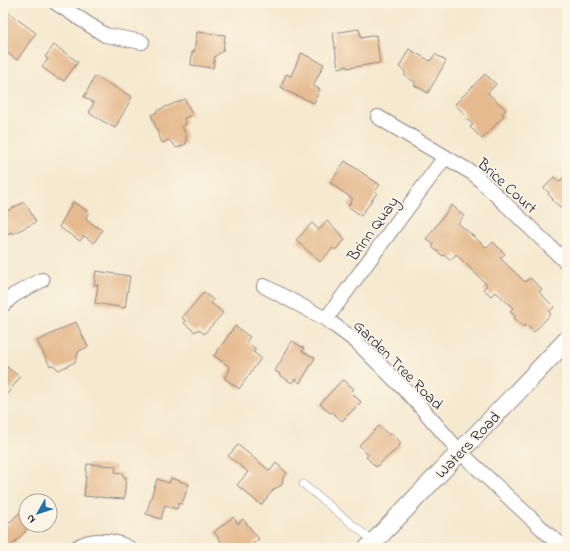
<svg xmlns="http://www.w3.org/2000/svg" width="570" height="551" font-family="'Indie Flower',sans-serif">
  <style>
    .building { fill: #e5ba8e }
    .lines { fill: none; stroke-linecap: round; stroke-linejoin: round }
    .service-casing { stroke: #8c8685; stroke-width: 8 }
    .minor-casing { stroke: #8c8685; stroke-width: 16 }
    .tertiary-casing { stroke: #8c8685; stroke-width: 20 }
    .service { stroke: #fff; stroke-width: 7 }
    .minor { stroke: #fff; stroke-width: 14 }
    .tertiary { stroke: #fff; stroke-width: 18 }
    .labels { text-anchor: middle; stroke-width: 3.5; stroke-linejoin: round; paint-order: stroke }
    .street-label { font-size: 16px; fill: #22223b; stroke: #fcf5e5 }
  </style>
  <rect width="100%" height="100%" fill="#fcf5e5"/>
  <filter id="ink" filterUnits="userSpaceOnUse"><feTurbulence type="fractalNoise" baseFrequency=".025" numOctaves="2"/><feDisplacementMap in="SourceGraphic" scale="8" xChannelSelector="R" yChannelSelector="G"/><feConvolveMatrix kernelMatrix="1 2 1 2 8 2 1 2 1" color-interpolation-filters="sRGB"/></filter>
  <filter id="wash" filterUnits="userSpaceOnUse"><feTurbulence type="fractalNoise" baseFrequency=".012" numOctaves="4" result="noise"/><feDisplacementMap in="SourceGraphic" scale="16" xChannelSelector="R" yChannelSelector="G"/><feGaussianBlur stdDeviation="0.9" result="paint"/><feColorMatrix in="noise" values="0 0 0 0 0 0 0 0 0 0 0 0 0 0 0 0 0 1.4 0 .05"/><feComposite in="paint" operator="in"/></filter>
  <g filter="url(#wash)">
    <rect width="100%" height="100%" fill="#f5e9cf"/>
    <g id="blocks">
      <!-- building -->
      <g class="building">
        <polygon points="3,9 36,33 17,60 3,50"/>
        <polygon points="359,29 361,38 376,35 380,63 347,68 347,66 338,68 333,33"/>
        <polygon points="197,32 225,35 223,51 215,56 213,68 191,65 192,52 194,52"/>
        <polygon points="54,45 78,62 64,81 59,78 58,79 42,67 48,59 45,57"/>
        <polygon points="409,49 430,61 435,54 446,61 428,93 414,85 416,83 405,76 405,71 399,67"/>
        <polygon points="301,53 324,64 313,86 320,89 314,103 284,90 285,89 281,87 286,74 291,76"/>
        <polygon points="485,74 496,84 488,93 506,110 502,114 504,116 482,139 470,127 473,125 463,115 464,114 455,104"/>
        <polygon points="95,76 132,97 115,128 90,114 90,112 89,112 94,103 84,97"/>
        <polygon points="185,99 192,115 184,118 186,124 182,126 186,136 186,144 177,148 169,140 162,143 151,115 157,112 156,111"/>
        <polygon points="345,161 380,185 375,191 377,193 361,216 348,206 353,199 330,183"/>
        <polygon points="567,174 567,213 552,200 553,199 548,194 549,193 544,188 554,177 559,182"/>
        <polygon points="24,202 25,205 26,204 36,222 12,234 11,232 3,237 3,213"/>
        <polygon points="73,202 89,212 86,217 87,218 86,220 102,230 94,243 84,236 80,241 59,227"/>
        <polygon points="452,205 464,216 458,223 487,248 493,242 505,254 500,258 525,282 530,278 542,289 539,292 554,307 549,312 551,314 534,332 526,324 524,327 514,318 515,316 510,311 513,308 497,293 495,292 491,296 483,289 487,285 456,254 451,260 444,255 443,256 432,247 434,245 426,239"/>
        <polygon points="327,221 343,236 342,237 345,240 335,250 333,248 320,262 296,240 312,223 319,230"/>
        <polygon points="96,271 130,276 125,308 95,303 98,285 94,285"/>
        <polygon points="204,292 213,300 211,303 223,313 204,334 198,329 195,332 184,323 186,321 182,318"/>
        <polygon points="76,322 88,347 79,351 75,362 59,370 53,365 50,366 37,341"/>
        <polygon points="235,326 250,337 246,342 256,349 253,352 261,358 239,389 224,378 230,370 229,369 230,367 214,356"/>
        <polygon points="292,341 304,348 302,351 315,358 300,383 295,379 292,383 279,375 280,374 275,371"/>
        <polygon points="3,364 20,377 3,399"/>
        <polygon points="344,380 354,389 351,392 361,402 342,421 332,412 330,413 320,404 341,381 342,381"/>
        <polygon points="379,426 389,435 392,433 401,443 399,445 400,446 376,467 366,457 368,455 359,445"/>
        <polygon points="238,445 270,471 276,463 287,473 283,478 282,485 274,489 261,505 237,485 248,472 228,456"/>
        <polygon points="87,464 116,466 115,472 123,473 123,477 126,477 124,499 84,496"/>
        <polygon points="171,478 189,484 182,504 179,503 177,509 165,505 161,519 146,514 157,479 169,483"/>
        <polygon points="26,506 26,531 9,548 3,541 3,529"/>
        <polygon points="233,517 238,524 243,519 259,539 253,543 257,548 226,548 214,532"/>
      </g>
    </g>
  </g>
  <g filter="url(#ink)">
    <use href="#blocks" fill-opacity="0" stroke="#8c8685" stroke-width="1"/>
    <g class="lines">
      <!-- service casing -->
      <g class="service-casing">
        <polyline id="service" points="303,484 374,542"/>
      </g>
      <!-- minor casing -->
      <g class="minor-casing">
        <g id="minor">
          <polyline points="56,3 105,35 142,42"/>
          <polyline points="378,117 474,174 567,263"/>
          <polyline points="264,286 326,319 357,342 412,397 460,452 551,537 566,548"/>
          <polyline points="3,305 14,295 42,280"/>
          <polyline points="326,319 445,157"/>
          <path d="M76,548C91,538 114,539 129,548"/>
        </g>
      </g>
      <!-- tertiary casing -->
      <g class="tertiary-casing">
        <polyline id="tertiary" points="368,548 567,340"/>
      </g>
      <!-- service -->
      <use href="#service" class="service"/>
      <!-- minor -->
      <use href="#minor" class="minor"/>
      <!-- tertiary -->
      <use href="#tertiary" class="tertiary"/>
    </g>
  </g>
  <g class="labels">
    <!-- street labels -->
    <g class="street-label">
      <text transform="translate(508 185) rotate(42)" y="6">Brice Court</text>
      <text transform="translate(372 228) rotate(-54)" y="6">Brinn Quay</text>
      <text transform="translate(399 364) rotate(45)" y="6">Garden Tree Road</text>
      <text transform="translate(467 444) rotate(-46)" y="6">Waters Road</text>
    </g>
  </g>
  <!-- margin -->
  <rect width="570" height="551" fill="none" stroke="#fcf5e5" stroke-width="16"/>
  <!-- north arrow -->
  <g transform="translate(38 513) rotate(231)"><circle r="19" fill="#fcf5e5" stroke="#a5a1a1"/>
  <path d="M0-3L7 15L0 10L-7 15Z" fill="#1f6fb2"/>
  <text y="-6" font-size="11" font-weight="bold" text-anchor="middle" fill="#22223b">N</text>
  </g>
</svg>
